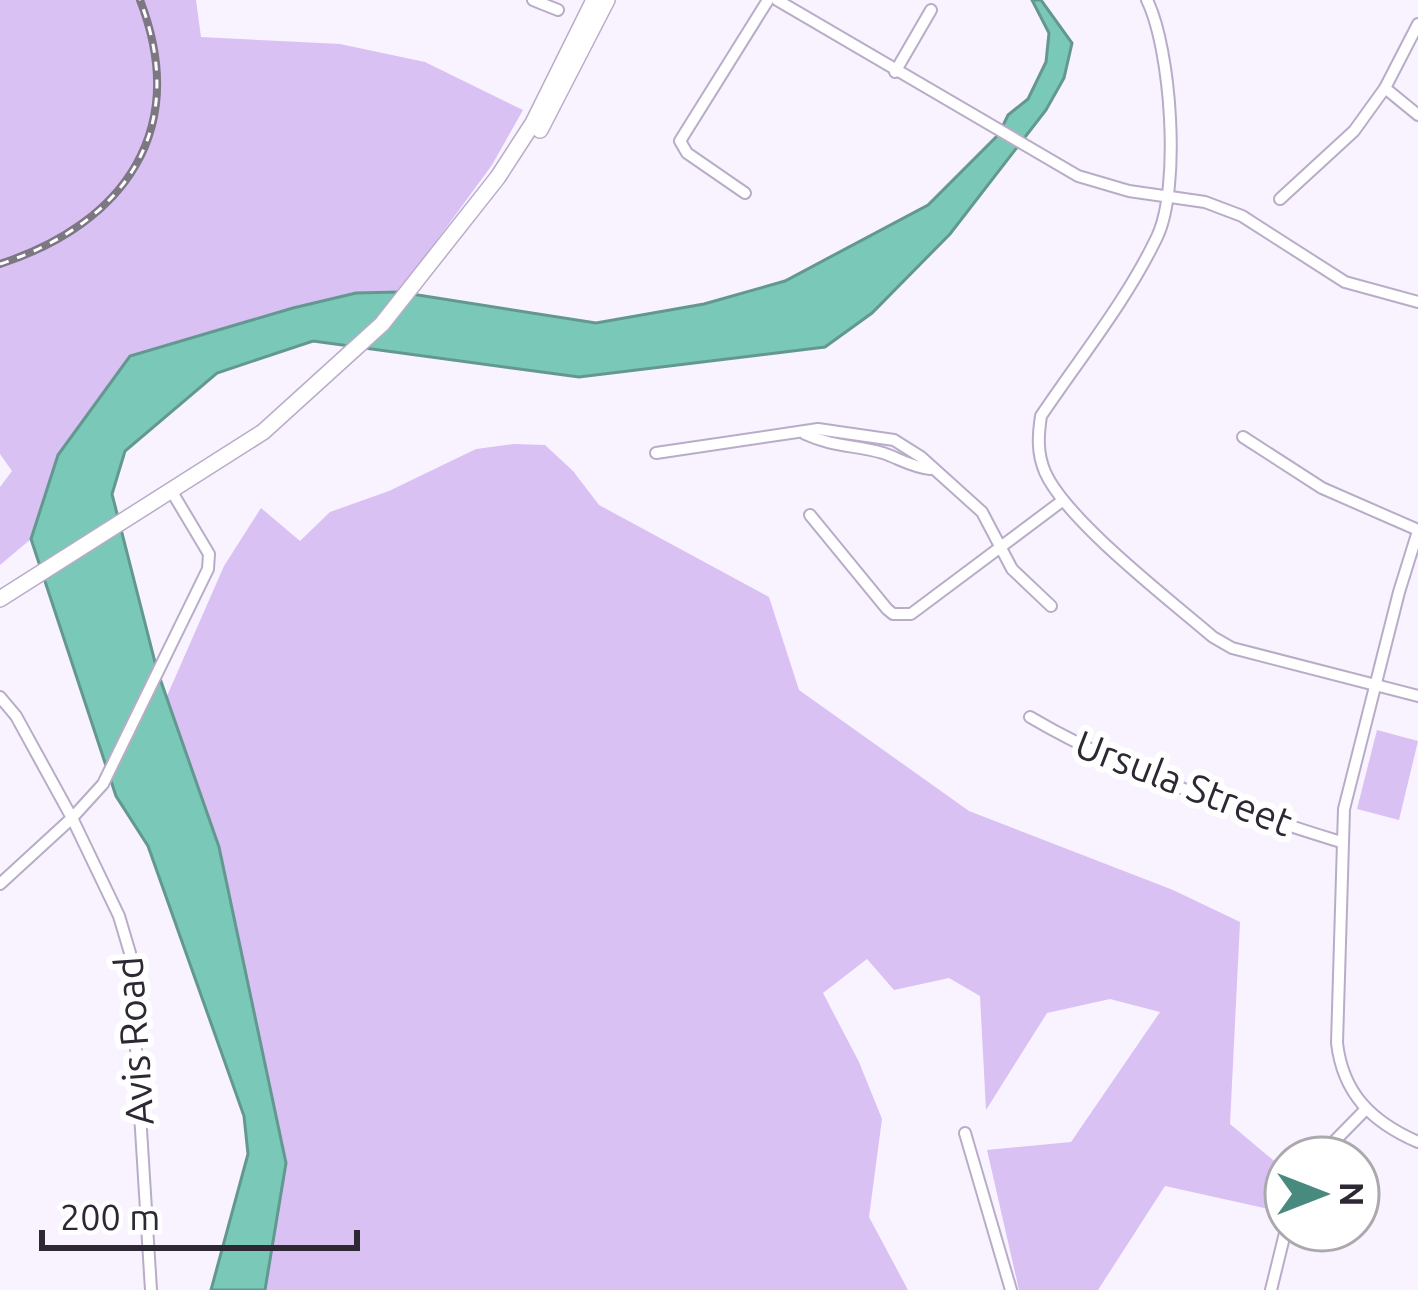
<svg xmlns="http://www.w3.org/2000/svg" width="1418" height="1290" font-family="Ubuntu,sans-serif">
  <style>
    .green { fill: #d9c1f4 }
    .water { fill: #7ac8b8; stroke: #639890; stroke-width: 3 }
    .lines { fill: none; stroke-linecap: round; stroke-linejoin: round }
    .minor-casing { stroke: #b9acc9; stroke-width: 14 }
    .highway-casing { stroke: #b9acc9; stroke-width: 18 }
    .minor { stroke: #fff; stroke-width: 10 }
    .highway { stroke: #fff; stroke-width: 15 }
    .rail-casing { stroke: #7c7782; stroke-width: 8 }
    .rail { stroke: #fff; stroke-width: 3; stroke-dasharray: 9; stroke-linecap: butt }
    .labels { text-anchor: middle; stroke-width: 12; stroke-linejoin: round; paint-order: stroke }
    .street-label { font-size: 39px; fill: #2d2833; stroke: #fff }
  </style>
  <rect width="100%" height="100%" fill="#f8f3ff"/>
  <!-- green -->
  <g class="green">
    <polygon points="0,0 196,0 201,37 340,44 425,62 523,110 492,165 399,292 356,293 58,455 31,539 0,565 0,487 12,471 0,454"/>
    <polygon points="514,444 545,445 573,471 599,505 769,597 799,690 969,811 1173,890 1240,922 1230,1124 1286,1171 1286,1189 1278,1211 1165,1186 1098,1290 1019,1290 987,1150 1071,1142 1160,1012 1110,999 1047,1013 986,1110 980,996 949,978 894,990 867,959 823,993 859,1062 882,1119 869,1217 908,1290 265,1290 286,1163 219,847 167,696 224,566 261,508 300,541 330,512 389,491 476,449"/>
    <polygon points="1377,730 1418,741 1399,820 1357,809"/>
  </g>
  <!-- water -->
  <polygon class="water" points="1032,0 1041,0 1072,43 1064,78 1046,110 950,234 872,313 825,347 579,377 313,341 217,373 125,451 112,494 157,670 219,847 286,1163 265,1290 211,1290 248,1154 244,1116 148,846 116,796 31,539 58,455 130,356 293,308 356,293 399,292 596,323 704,304 785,281 928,205 999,134 1008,115 1028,99 1046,62 1049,33"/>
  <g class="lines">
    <!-- minor casing -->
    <g class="minor-casing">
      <g id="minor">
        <polyline points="533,0 558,10"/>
        <polyline points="777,0 1078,176 1129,191 1205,202 1242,216 1345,282 1418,302"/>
        <path d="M1147,0C1171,49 1181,187 1157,237C1127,300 1080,358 1041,416C1038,436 1037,453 1045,472C1066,520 1170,600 1213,637L1232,648L1418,696"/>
        <polyline points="895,72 931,10"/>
        <polyline points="1385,88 1418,115"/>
        <polyline points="745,193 687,153 680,141 768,0"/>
        <polyline points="1280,199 1354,131 1385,88 1418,24"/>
        <path d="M805,434C833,447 855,445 883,453C900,459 912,467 930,469"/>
        <polyline points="1243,437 1322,488 1418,530"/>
        <polyline points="656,453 818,429 894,440 921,457 982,512 1012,569 1051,606"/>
        <polyline points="810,515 887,609 893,614 911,614 1062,501"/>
        <path d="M1418,531L1399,592L1344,809L1337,1043C1343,1094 1372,1122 1418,1142"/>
        <polyline points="0,697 16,716 72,818 0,884"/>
        <path d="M1030,717C1123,772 1238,810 1341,842"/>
        <polyline points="965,1133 1011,1290"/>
        <polyline points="1318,1158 1365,1110"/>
        <polyline points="151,1290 130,953 119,916 72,818 103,784 208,569 209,554 172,492"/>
        <polyline points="1271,1290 1286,1229"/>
      </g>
    </g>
    <!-- highway casing -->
    <g class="highway-casing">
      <g id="highway">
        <polyline points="540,130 607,0"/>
        <polyline points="0,599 263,432 382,324 498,177 533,123 594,0"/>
      </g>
    </g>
    <!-- minor -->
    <use href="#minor" class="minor"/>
    <!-- highway -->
    <use href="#highway" class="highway"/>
    <!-- rail casing -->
    <g class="rail-casing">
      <path id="rail" d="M0,264C125,223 190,130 140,0"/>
    </g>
    <!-- rail -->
    <use href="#rail" class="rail"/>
  </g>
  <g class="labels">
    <!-- street labels -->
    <g class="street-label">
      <text transform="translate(1184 783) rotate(21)" y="14">Ursula Street</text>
      <text transform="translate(134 1041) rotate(-94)" y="14">Avis Road</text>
    </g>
  </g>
  <!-- north arrow -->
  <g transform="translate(1322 1194) rotate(90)"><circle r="57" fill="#ffffff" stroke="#aba9ad" stroke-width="3"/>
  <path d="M0-9L21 45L0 30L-21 45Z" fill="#488b7e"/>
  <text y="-18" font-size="33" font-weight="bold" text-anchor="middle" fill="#2d2833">N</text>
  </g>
  <!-- scale -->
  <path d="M42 1230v18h315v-18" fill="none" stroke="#2d2833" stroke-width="6"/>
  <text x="60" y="1230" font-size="36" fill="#2d2833" stroke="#ffffff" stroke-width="9" paint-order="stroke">200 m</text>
</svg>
